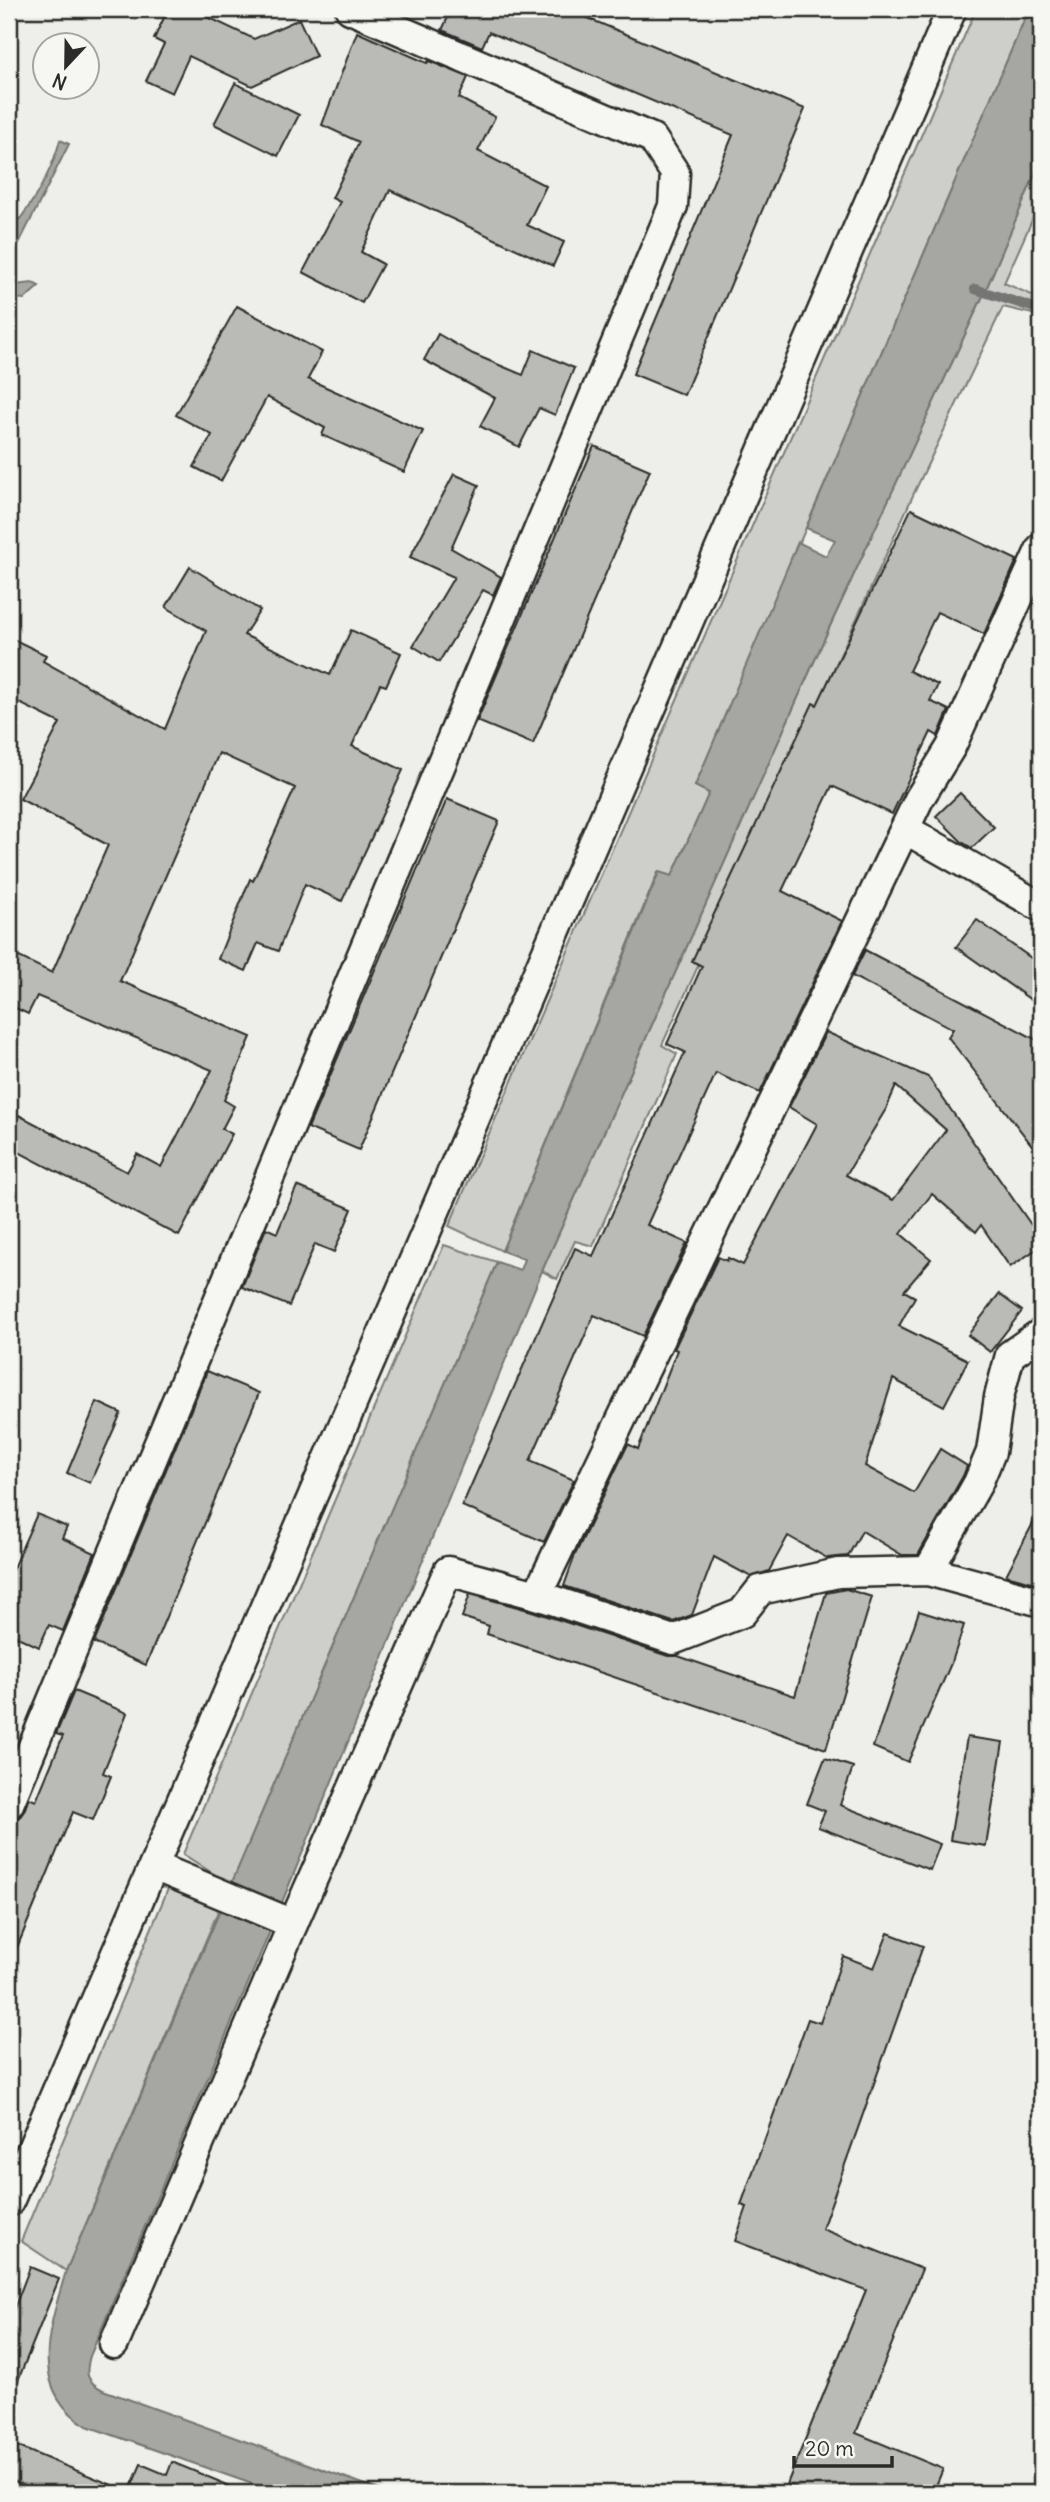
<svg xmlns="http://www.w3.org/2000/svg" width="1050" height="2502" font-family="Delius,sans-serif">
  <style>
    .green { fill: #cececa; stroke: #7c7c7a; stroke-width: 2 }
    .water { fill: #a6a6a3; stroke: #757573; stroke-width: 2 }
    .lines { fill: none; stroke-linecap: round; stroke-linejoin: round }
    .stream { stroke: #757573; stroke-width: 10 }
    .building { fill: #babab7; stroke: #2b2b2b; stroke-width: 2; fill-rule: evenodd }
    .street-casing { stroke: #2b2b2b; stroke-width: 33 }
    .street { stroke: #f6f6f2; stroke-width: 28 }
  </style>
  <rect width="100%" height="100%" fill="#eeeeea"/>
  <filter id="ink" filterUnits="userSpaceOnUse"><feTurbulence type="fractalNoise" baseFrequency=".0143" numOctaves="2"/><feDisplacementMap in="SourceGraphic" scale="14" xChannelSelector="R" yChannelSelector="G"/><feConvolveMatrix kernelMatrix="1 2 1 2 8 2 1 2 1" color-interpolation-filters="sRGB"/></filter>
  <g filter="url(#ink)">
    <!-- green -->
    <g class="green">
      <polygon points="976,9 1029,9 695,786 709,793 672,877 658,872 502,1251 449,1226"/>
      <polygon points="1041,160 1041,200 1004,283 1041,299 1041,316 1003,307 915,491 662,1045 677,1054 593,1246 575,1241 557,1279 542,1271 830,626 987,287"/>
      <polygon points="444,1245 497,1262 231,1885 183,1854"/>
      <polygon points="170,1884 222,1902 66,2271 21,2241"/>
    </g>
    <!-- water -->
    <g class="water">
      <path d="M1029,9H1041V160L987,287L830,626L542,1271L271,1929L90,2356C85,2374 86,2381 103,2390L388,2493H278L87,2426C26,2389 50,2327 66,2271L497,1262L520,1270L524,1259L502,1251L659,872L672,876L709,793L695,786L798,542L826,556L835,540L806,528Z"/>
      <path d="M60,140L69,144L9,263V215L20,219C37,196 53,168 60,140Z"/>
      <polygon points="9,281 15,285 33,283 39,286 25,299 10,298 9,302"/>
    </g>
    <g class="lines">
      <!-- stream -->
      <polyline class="stream" points="975,289 1041,310"/>
    </g>
    <!-- building -->
    <g class="building">
      <polygon points="168,9 191,9 254,39 299,19 316,56 252,86 189,56 172,93 146,81 164,44 154,39"/>
      <polygon points="435,9 566,9 805,109 684,395 633,374 733,135 489,32 482,47 442,30 449,15"/>
      <polygon points="357,32 427,63 429,61 468,77 459,98 495,117 478,151 546,186 527,225 564,242 553,266 390,190 361,252 383,264 362,303 303,272 340,202 332,198 359,142 322,125"/>
      <polygon points="235,83 299,115 278,156 214,124"/>
      <polygon points="237,306 322,352 308,379 423,431 404,472 322,435 325,428 267,397 221,481 194,467 212,435 176,415"/>
      <polygon points="438,334 473,354 523,375 533,350 574,368 555,415 539,408 519,447 480,426 495,398 424,360"/>
      <polygon points="594,446 650,470 533,744 477,721"/>
      <polygon points="454,474 479,485 451,548 501,577 493,595 483,590 439,662 413,646 454,577 410,557"/>
      <polygon points="911,509 1017,560 984,634 937,612 909,671 938,685 930,701 949,710 938,736 931,732 892,814 832,786 782,891 842,921 760,1093 716,1073 647,1225 687,1243 643,1336 594,1315 530,1461 574,1480 544,1542 462,1506 575,1248 593,1256 685,1052 667,1044 702,966 692,961 813,703 817,705"/>
      <polygon points="190,567 260,610 244,635 330,675 351,630 401,653 386,686 380,684 352,746 403,770 342,901 305,884 278,951 258,943 246,971 218,959 250,879 253,881 295,788 219,753 120,981 251,1037 224,1100 234,1106 222,1129 232,1134 179,1236 9,1147 9,1110 127,1172 137,1154 161,1167 212,1070 37,996 28,1014 9,1005 9,952 52,973 108,845 20,799 60,723 9,698 9,637 46,655 43,661 165,729 206,631 166,607"/>
      <polygon points="960,793 994,827 972,848 962,842 936,816"/>
      <polygon points="447,799 499,821 359,1150 308,1128"/>
      <polygon points="977,920 1041,965 1041,1007 956,947"/>
      <polygon points="865,950 1041,1042 1041,1157 948,1037 953,1029 852,976"/>
      <path d="M826,1032L928,1077L1041,1239V1246L1010,1267L981,1225L976,1232L932,1194L901,1234L931,1259L904,1291L915,1297L899,1326L968,1360L944,1406L893,1379L865,1466L914,1493L940,1449L967,1466L963,1476L918,1555H902L862,1531L848,1556L827,1558L788,1536L769,1571L751,1577L714,1557L692,1615L673,1622L564,1586L575,1555L628,1444L638,1449L677,1350L674,1349L718,1257L727,1261L728,1258L743,1265L817,1124L789,1107ZM896,1086L946,1130L893,1200L846,1175L886,1109Z"/>
      <polygon points="297,1186 352,1209 334,1252 315,1244 289,1306 242,1287 266,1228 277,1233"/>
      <polygon points="999,1294 1022,1311 990,1352 968,1335"/>
      <polygon points="207,1371 259,1393 146,1665 94,1643"/>
      <polygon points="97,1402 121,1413 90,1483 67,1473"/>
      <polygon points="1041,1508 1041,1573 1036,1583 1006,1575"/>
      <polygon points="37,1514 67,1527 62,1538 95,1553 63,1631 49,1625 39,1647 9,1633 9,1577"/>
      <polygon points="846,1589 872,1597 826,1749 487,1634 489,1626 462,1617 470,1594 532,1611 668,1656 678,1656 795,1696 826,1593"/>
      <polygon points="919,1611 964,1625 953,1659 908,1762 873,1747"/>
      <polygon points="74,1691 127,1713 103,1773 111,1776 93,1820 73,1812 9,1967 9,1826 11,1820 19,1818 24,1811 29,1798 36,1801 63,1736 56,1734"/>
      <polygon points="967,1737 1003,1742 986,1846 950,1840"/>
      <polygon points="825,1758 853,1767 840,1805 940,1844 930,1870 818,1827 825,1811 807,1804"/>
      <polygon points="888,1933 923,1946 822,2229 922,2269 856,2433 943,2469 933,2493 810,2493 787,2484 866,2290 735,2241 747,2207 741,2205 808,2019 820,2023 843,1956 874,1968"/>
      <polygon points="30,2267 59,2279 10,2400 9,2322"/>
      <polygon points="9,2443 129,2492 141,2464 167,2475 172,2462 247,2493 43,2493 9,2479"/>
    </g>
    <g class="lines">
      <!-- street casing -->
      <g class="street-casing">
        <g id="street">
          <polyline points="905,829 1041,907"/>
          <polyline points="928,1571 978,1483 991,1452 999,1397 1010,1355 1041,1333"/>
          <polyline points="537,1595 919,799 951,747 1041,548"/>
          <polyline points="9,1804 673,206 675,173 652,138 350,9"/>
          <polyline points="154,1866 293,1924"/>
          <polyline points="9,2202 952,9"/>
          <polyline points="114,2344 293,1924 448,1571 537,1595 673,1640 742,1613 760,1590 838,1573 928,1571 1041,1602"/>
        </g>
      </g>
      <!-- street -->
      <use href="#street" class="street"/>
    </g>
  </g>
  <!-- margin -->
  <rect width="1050" height="2502" fill="none" stroke="#f6f6f2" stroke-width="35"/>
  <rect x="18" y="18" width="1015" height="2467" fill="none" stroke="#2b2b2b" stroke-width="2.5" filter="url(#ink)"/>
  <!-- north arrow -->
  <g transform="translate(66 66) rotate(202)"><circle r="33" fill="#f6f6f2" stroke="#a5a5a2" stroke-width="2"/>
  <path d="M0-5L12 26L0 18L-12 26Z" fill="#2b2b2b"/>
  <text y="-10" font-size="19" font-weight="bold" text-anchor="middle" fill="#2b2b2b">N</text>
  </g>
  <!-- scale -->
  <path d="M794 2456v10h98v-10" fill="none" stroke="#2b2b2b" stroke-width="3.5"/>
  <text x="805" y="2456" font-size="21" fill="#2b2b2b" stroke="#f6f6f2" stroke-width="5" paint-order="stroke">20 m</text>
</svg>
